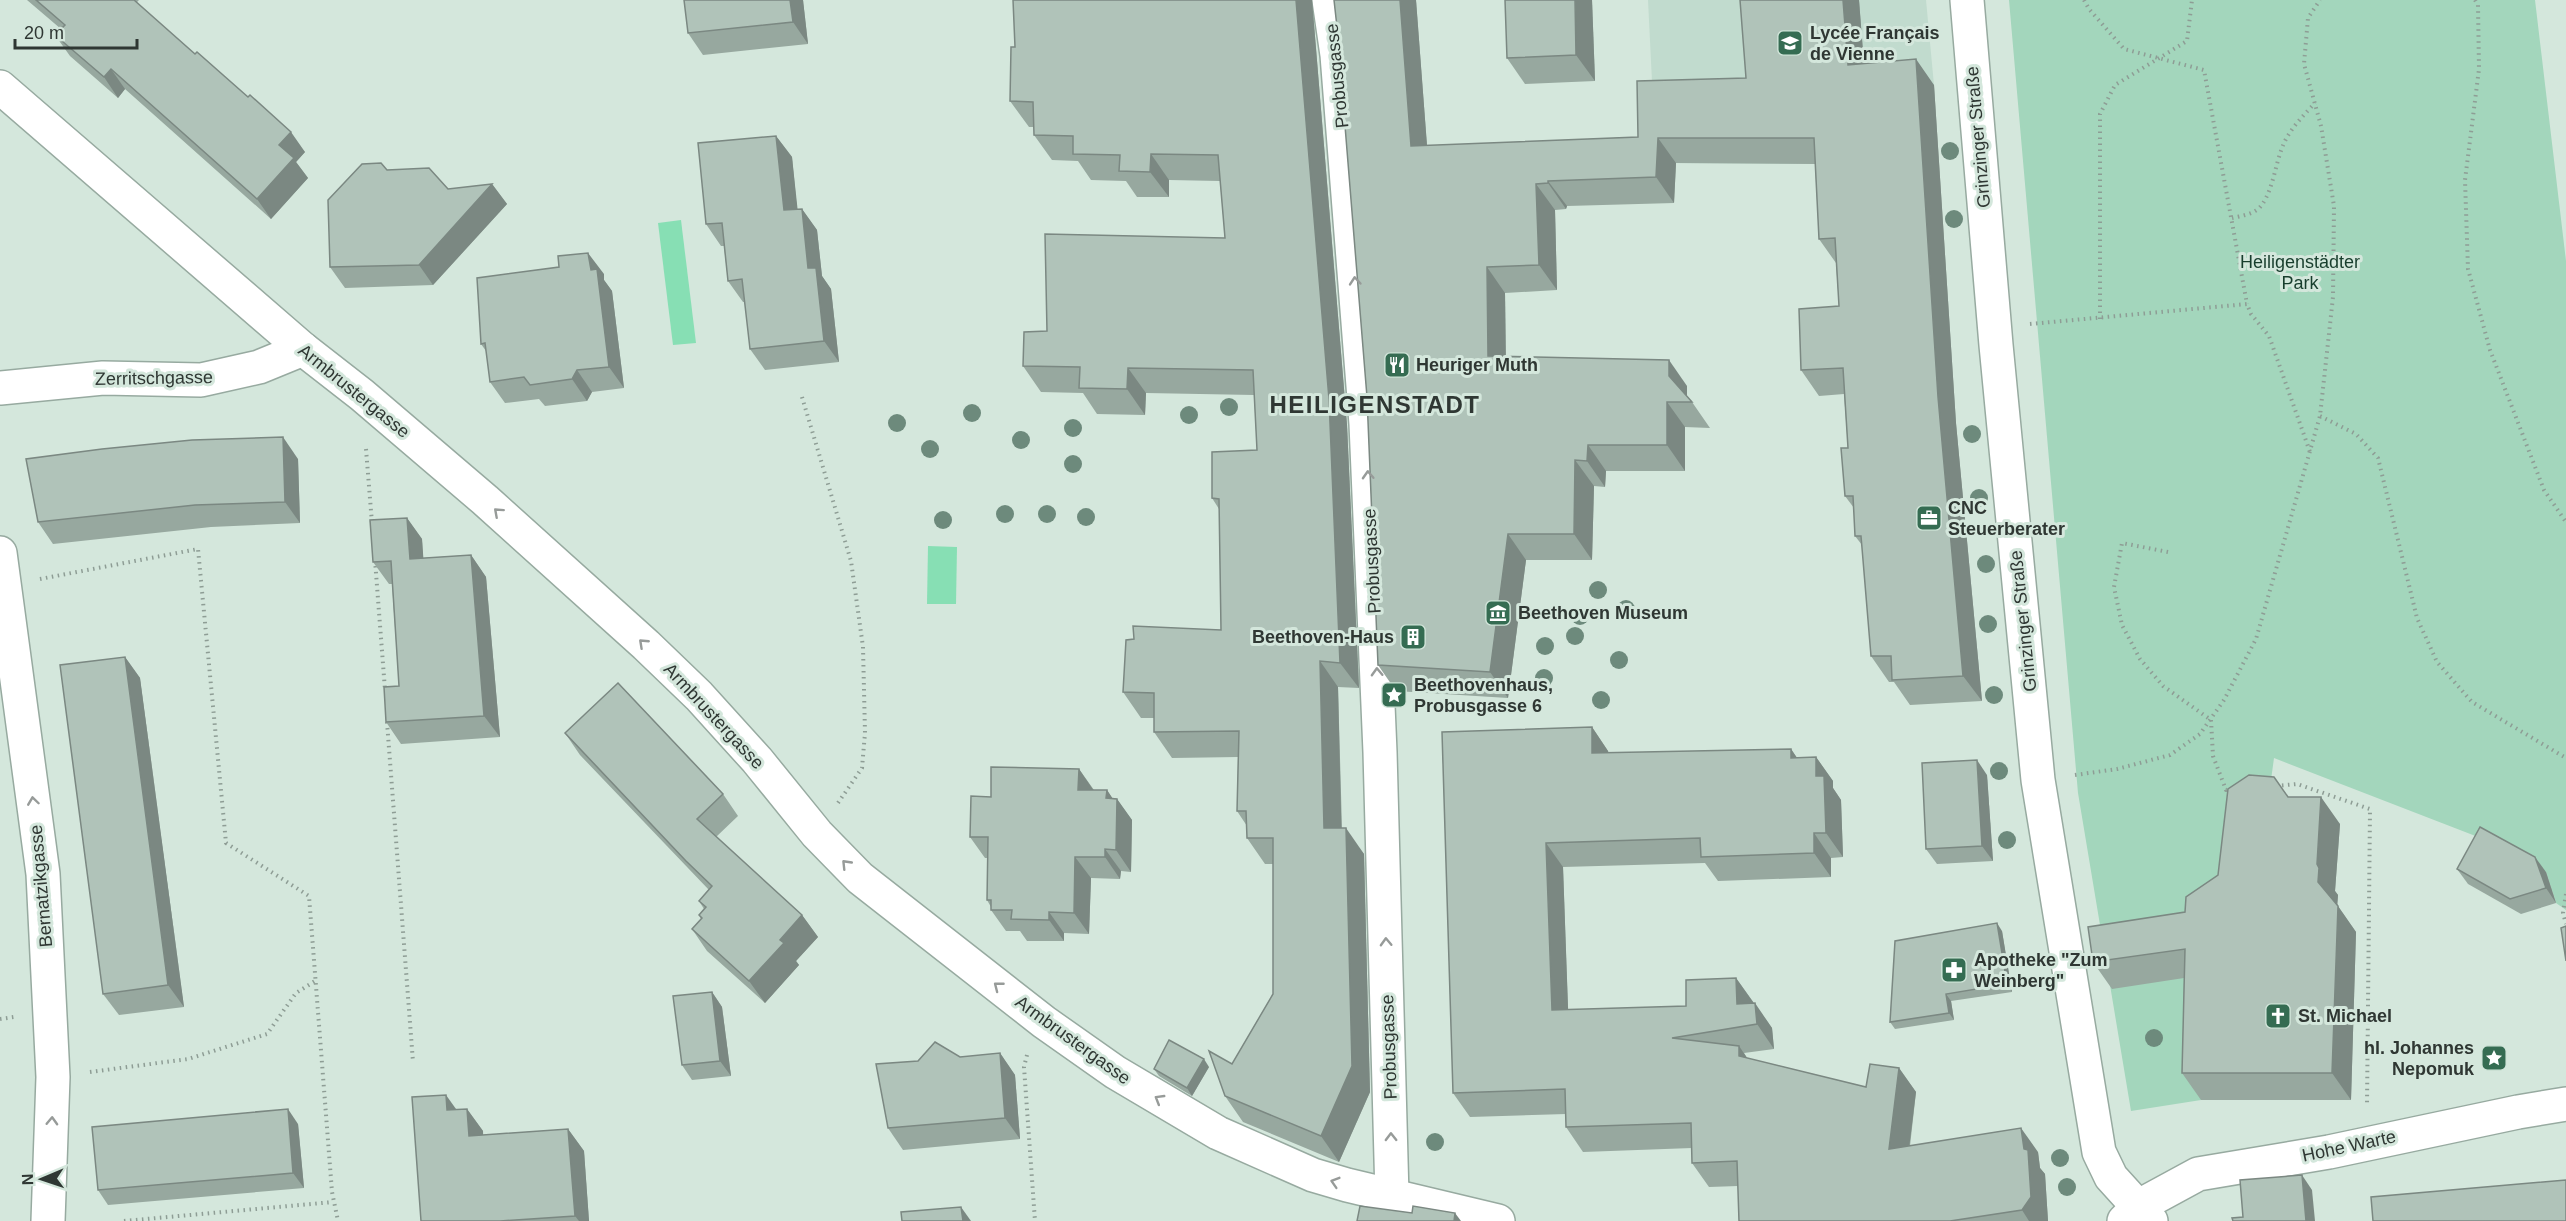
<svg xmlns="http://www.w3.org/2000/svg" width="2566" height="1221" font-family="Helvetica,sans-serif">
  <style>
    .built { fill: #c1dbce }
    .green { fill: #a3d6bc }
    .water { fill: #87dfb4 }
    .lines { fill: none; stroke-linecap: round; stroke-linejoin: round }
    .street-casing { stroke: #97aaa0; stroke-width: 36 }
    .secondary-casing { stroke: #97aaa0; stroke-width: 36 }
    .path { stroke: #8e9d95; stroke-width: 4; stroke-dasharray: 1.5 4.5; stroke-linecap: butt }
    .street { stroke: #fff; stroke-width: 33 }
    .secondary { stroke: #fff; stroke-width: 33 }
    .tree { fill: #6d8a7c }
    .wall { fill: #97a89f }
    .shaded-wall { fill: #7b8882 }
    .building { fill: #b0c3b9; stroke: #7b8882; stroke-width: 1.5 }
    .oneway { stroke: #979b99 }
    .labels { text-anchor: middle; stroke-width: 6; stroke-linejoin: round; paint-order: stroke }
    .poi-label { font-size: 18px; font-weight: bold; fill: #2f3733; stroke: #d4e7dc; text-anchor: start }
    .street-label { font-size: 18px; fill: #2f3733; stroke: #d4e7dc }
    .park-label { font-size: 18px; fill: #183e2d; stroke: #d4e7dc }
    .district-label { font-size: 24px; font-weight: bold; letter-spacing: 1.5px; fill: #2f3733; stroke: #d4e7dc }
  </style>
  <rect width="100%" height="100%" fill="#d4e7dc"/>
  <!-- built -->
  <polygon class="built" points="1648,0 1926,0 1934,85 1836,164 1656,163"/>
  <!-- green -->
  <polygon class="green" points="2009,0 2535,0 2566,261 2566,910 2556,903 2546,872 2491,842 2274,758 2268,802 2201,1100 2131,1111 2078,793"/>
  <!-- water -->
  <g class="water">
    <polygon points="681,220 696,343 673,345 658,223"/>
    <polygon points="928,546 957,547 956,604 927,604"/>
  </g>
  <g class="lines">
    <!-- street casing -->
    <g class="street-casing">
      <g id="street">
        <polyline points="1329,0 1337,55 1366,424 1380,752 1392,1196"/>
        <polyline points="0,87 303,349 362,395 485,500 646,645 699,696 757,760 817,834 860,878 1044,1022 1115,1072 1218,1133 1313,1175 1347,1185 1498,1221"/>
        <polyline points="0,388 103,378 201,380 259,367 303,349"/>
        <polyline points="0,553 43,874 53,1077 48,1221"/>
        <polyline points="2124,1221 2139,1206"/>
      </g>
    </g>
    <!-- secondary casing -->
    <g class="secondary-casing">
      <g id="secondary">
        <polyline points="1967,0 1996,345 2038,780 2099,1152 2111,1177 2151,1221"/>
        <polyline points="2139,1206 2198,1174 2329,1152 2518,1112 2566,1104"/>
      </g>
    </g>
    <!-- path -->
    <g class="path">
      <polyline points="2084,0 2089,9 2124,49 2204,70 2247,304"/>
      <polyline points="2475,0 2478,5 2479,69 2465,180 2468,269 2490,350 2544,490 2566,522"/>
      <path d="M2232,218C2241,216 2255,214 2261,206C2273,190 2275,166 2282,148C2288,131 2302,117 2315,103"/>
      <polyline points="2100,319 2100,114 2115,85 2187,41 2192,0"/>
      <polyline points="2030,324 2247,304 2251,314 2269,336 2310,452"/>
      <polyline points="802,397 851,561 863,647 865,733 862,768 838,803"/>
      <polyline points="2320,416 2356,434 2378,458 2417,618 2437,662 2472,702 2566,758"/>
      <polyline points="366,449 372,523"/>
      <polyline points="2168,552 2122,543 2114,587 2122,625 2140,659 2163,686 2211,720"/>
      <polyline points="375,560 385,690"/>
      <polyline points="40,579 198,549 226,843 309,896 332,1192 338,1221"/>
      <polyline points="2211,720 2213,756 2226,790 2233,789"/>
      <polyline points="387,722 413,1062"/>
      <polyline points="2075,775 2117,769 2170,755 2200,734 2224,700 2256,639 2320,416 2333,297 2334,206 2321,126 2304,64 2308,18 2320,0"/>
      <polyline points="2276,786 2297,784 2370,809 2367,1105"/>
      <polyline points="2566,894 2563,913 2566,924"/>
      <polyline points="0,1019 14,1017"/>
      <polyline points="1027,1055 1024,1067 1035,1221"/>
      <polyline points="90,1072 188,1059 267,1034 296,993 315,981"/>
      <polyline points="124,1221 333,1202"/>
    </g>
    <!-- street -->
    <use href="#street" class="street"/>
    <!-- secondary -->
    <use href="#secondary" class="secondary"/>
  </g>
  <!-- trees -->
  <g class="tree">
    <circle cx="1950" cy="151" r="9"/>
    <circle cx="1954" cy="219" r="9"/>
    <circle cx="1229" cy="407" r="9"/>
    <circle cx="972" cy="413" r="9"/>
    <circle cx="1189" cy="415" r="9"/>
    <circle cx="897" cy="423" r="9"/>
    <circle cx="1073" cy="428" r="9"/>
    <circle cx="1972" cy="434" r="9"/>
    <circle cx="1021" cy="440" r="9"/>
    <circle cx="930" cy="449" r="9"/>
    <circle cx="1073" cy="464" r="9"/>
    <circle cx="1979" cy="498" r="9"/>
    <circle cx="1005" cy="514" r="9"/>
    <circle cx="1047" cy="514" r="9"/>
    <circle cx="1086" cy="517" r="9"/>
    <circle cx="943" cy="520" r="9"/>
    <circle cx="1986" cy="564" r="9"/>
    <circle cx="1598" cy="590" r="9"/>
    <circle cx="1626" cy="609" r="9"/>
    <circle cx="1580" cy="616" r="9"/>
    <circle cx="1988" cy="624" r="9"/>
    <circle cx="1575" cy="636" r="9"/>
    <circle cx="1545" cy="646" r="9"/>
    <circle cx="1619" cy="660" r="9"/>
    <circle cx="1544" cy="678" r="9"/>
    <circle cx="1994" cy="695" r="9"/>
    <circle cx="1601" cy="700" r="9"/>
    <circle cx="1999" cy="771" r="9"/>
    <circle cx="2007" cy="840" r="9"/>
    <circle cx="2154" cy="1038" r="9"/>
    <circle cx="1435" cy="1142" r="9"/>
    <circle cx="2060" cy="1158" r="9"/>
    <circle cx="2067" cy="1187" r="9"/>
  </g>
  <!-- wall -->
  <g class="wall">
    <polygon points="27,0 139,0 136,3 305,152 296,162 308,178 271,219 125,89 118,98 70,56 55,35 61,29"/>
    <polygon points="684,0 803,0 808,44 703,55 688,33"/>
    <polygon points="1312,0 1347,425 1359,688 1338,687 1342,828 1364,854 1370,1092 1339,1162 1243,1122 1225,1096 1232,1064 1273,994 1273,864 1265,864 1247,838 1247,826 1237,811 1238,757 1172,758 1154,732 1154,718 1141,718 1123,692 1221,630 1219,509 1212,498 1257,450 1254,395 1146,393 1145,415 1097,414 1083,393 1041,392 1023,366 1047,331 1225,238 1220,181 1169,180 1169,197 1137,197 1126,181 1091,180 1078,161 1052,160 1034,135 1034,127 1029,127 1010,101 1015,47"/>
    <polygon points="1334,0 1416,0 1427,146 1638,137 1746,78 1740,0 1859,0 1864,64 1934,85 1956,423 1982,701 1910,705 1894,682 1889,682 1871,656 1862,545 1855,536 1854,508 1845,496 1848,448 1844,394 1819,396 1801,370 1839,306 1836,263 1819,239 1815,164 1676,163 1674,203 1567,206 1566,209 1555,210 1557,290 1505,293 1506,357 1687,386 1687,396 1692,402 1710,428 1685,427 1685,471 1606,471 1605,487 1594,486 1592,560 1526,560 1508,698 1396,691 1378,665 1367,397 1337,27"/>
    <polygon points="1592,0 1595,81 1525,84 1507,58"/>
    <polygon points="776,136 792,157 797,209 802,209 817,230 822,276 831,289 839,362 765,370 750,349 745,302 743,302 728,281 724,246 721,246 706,224"/>
    <polygon points="387,170 448,189 492,184 507,204 433,285 345,288 330,267"/>
    <polygon points="604,274 604,280 612,291 624,388 592,392 587,401 545,406 539,399 505,403 490,382 486,351 481,344"/>
    <polygon points="298,459 300,523 211,527 53,544 38,522"/>
    <polygon points="407,518 422,539 423,558 471,555 486,577 500,737 401,744 386,722 399,686 392,584 389,584 373,562"/>
    <polygon points="125,657 140,678 184,1007 119,1015 103,994"/>
    <polygon points="1592,727 1608,751 1609,753 1791,749 1797,758 1816,757 1833,781 1833,788 1841,800 1843,857 1831,858 1831,877 1718,881 1705,863 1563,867 1568,1010 1686,1006 1736,978 1772,1028 1774,1049 1744,1053 1747,1058 1866,1087 1899,1068 1916,1092 1910,1146 2038,1152 2040,1168 2045,1174 2048,1221 1739,1221 1738,1186 1709,1187 1692,1163 1692,1148 1583,1152 1566,1127 1566,1114 1470,1117 1453,1093 1442,732"/>
    <polygon points="565,733 723,794 738,816 716,837 802,915 818,937 796,961 799,965 765,1003 707,951 692,929 701,919 699,915 704,909 699,901 709,890 580,755"/>
    <polygon points="1079,769 1094,790 1107,790 1112,798 1117,799 1132,820 1131,872 1121,871 1120,879 1091,878 1089,934 1064,933 1064,941 1027,941 1020,931 1006,931 991,910 991,907 987,900 987,858 985,858 970,837 991,797"/>
    <polygon points="1987,775 1993,861 1937,864 1926,849"/>
    <polygon points="2288,797 2340,824 2335,891 2338,895 2337,905 2356,932 2351,1100 2201,1100 2182,1073 2184,978 2112,989 2093,962 2185,912"/>
    <polygon points="2457,869 2546,872 2556,903 2521,914 2468,884"/>
    <polygon points="2002,931 2012,992 1951,1001 1954,1020 1895,1029 1890,1022"/>
    <polygon points="712,992 722,1007 731,1076 692,1080 682,1065"/>
    <polygon points="1000,1053 1015,1075 1020,1139 903,1150 888,1128 960,1057"/>
    <polygon points="1209,1067 1192,1096 1159,1076 1154,1069"/>
    <polygon points="467,1109 483,1131 483,1135 568,1129 584,1151 589,1221 421,1221"/>
    <polygon points="298,1124 304,1188 108,1205 98,1190"/>
  </g>
  <!-- shaded-wall -->
  <g class="shaded-wall">
    <polygon points="790,0 803,0 808,44 793,22"/>
    <polygon points="1296,0 1312,0 1347,425 1359,688 1340,663"/>
    <polygon points="1400,0 1416,0 1429,172 1411,146"/>
    <polygon points="1575,0 1592,0 1595,81 1576,55"/>
    <polygon points="1843,0 1859,0 1866,91 1848,65"/>
    <polygon points="1916,59 1934,85 1956,423 1982,701 1963,676 1938,397"/>
    <polygon points="111,69 125,89 118,98 104,77"/>
    <polygon points="291,132 305,152 296,162 308,178 271,219 257,199 279,145"/>
    <polygon points="776,136 792,157 800,232 784,210"/>
    <polygon points="1658,138 1676,163 1674,203 1656,177"/>
    <polygon points="1151,154 1169,180 1169,197 1150,172"/>
    <polygon points="1548,181 1567,206 1566,209 1548,183"/>
    <polygon points="492,184 507,204 433,285 419,265"/>
    <polygon points="1536,184 1555,210 1557,290 1539,265"/>
    <polygon points="802,209 817,230 822,276 831,289 839,362 824,341 808,268"/>
    <polygon points="588,253 604,274 604,280 612,291 624,388 609,367"/>
    <polygon points="1487,267 1505,293 1506,382 1488,356"/>
    <polygon points="1669,360 1687,386 1687,402 1669,376"/>
    <polygon points="1128,368 1146,393 1145,415 1127,389"/>
    <polygon points="577,370 592,392 587,401 572,379"/>
    <polygon points="1667,402 1685,427 1685,471 1667,445"/>
    <polygon points="283,437 298,459 300,523 285,502"/>
    <polygon points="1588,445 1606,471 1605,487 1587,461"/>
    <polygon points="1575,460 1594,486 1592,560 1574,534"/>
    <polygon points="407,518 422,539 425,581 410,559"/>
    <polygon points="1508,534 1526,560 1508,698 1490,672"/>
    <polygon points="471,555 486,577 500,737 484,716"/>
    <polygon points="125,657 140,678 184,1007 168,985"/>
    <polygon points="1320,661 1338,687 1342,853 1324,828"/>
    <polygon points="1592,727 1608,751 1609,777 1592,753"/>
    <polygon points="1791,749 1808,774 1791,758"/>
    <polygon points="1816,757 1833,781 1833,788 1841,800 1843,857 1826,833 1816,776"/>
    <polygon points="1977,760 1987,775 1993,861 1982,846"/>
    <polygon points="1079,769 1094,791 1078,790"/>
    <polygon points="1107,790 1117,805 1117,799 1132,820 1131,872 1116,850 1106,798"/>
    <polygon points="2321,797 2340,824 2335,891 2338,895 2337,909 2318,882 2317,864"/>
    <polygon points="1346,828 1364,854 1370,1092 1339,1162 1321,1136"/>
    <polygon points="1814,833 1831,858 1831,877 1814,853"/>
    <polygon points="1546,843 1563,867 1569,1035 1552,1010"/>
    <polygon points="1105,849 1121,871 1120,879 1105,857"/>
    <polygon points="1075,857 1091,878 1089,934 1074,913"/>
    <polygon points="2535,857 2546,872 2556,903 2546,888"/>
    <polygon points="2338,906 2356,932 2351,1100 2332,1073"/>
    <polygon points="1049,912 1064,933 1064,941 1049,920"/>
    <polygon points="802,915 818,937 796,961 799,965 765,1003 749,981 780,940"/>
    <polygon points="1997,923 2002,931 2012,992 2007,984"/>
    <polygon points="1736,978 1753,1002 1754,1025 1737,1004"/>
    <polygon points="712,992 722,1007 731,1076 720,1061"/>
    <polygon points="1946,994 1951,1001 1954,1020 1949,1013"/>
    <polygon points="1755,1003 1772,1028 1774,1049 1757,1024"/>
    <polygon points="1739,1046 1756,1071 1739,1056"/>
    <polygon points="1000,1053 1015,1075 1020,1139 1005,1118"/>
    <polygon points="1204,1059 1209,1067 1192,1096 1187,1088"/>
    <polygon points="1899,1068 1916,1092 1906,1173 1889,1149"/>
    <polygon points="446,1095 461,1116 447,1110"/>
    <polygon points="288,1109 298,1124 304,1188 293,1173"/>
    <polygon points="467,1109 483,1131 484,1158 469,1136"/>
    <polygon points="2021,1128 2038,1152 2040,1168 2045,1174 2048,1221 2029,1221 2022,1210 2024,1149"/>
    <polygon points="568,1129 584,1151 589,1221 579,1221 575,1216"/>
    <polygon points="2302,1175 2312,1190 2315,1221 2306,1221"/>
    <polygon points="961,1207 971,1221 963,1221"/>
    <polygon points="1455,1213 1461,1221 1454,1221"/>
  </g>
  <!-- building -->
  <g class="building">
    <polygon points="36,0 134,0 195,54 197,52 248,97 250,95 291,132 279,145 294,158 257,199 111,69 104,77 55,35 65,25"/>
    <polygon points="684,0 790,0 793,22 688,33"/>
    <polygon points="1013,0 1296,0 1329,399 1340,663 1320,661 1324,828 1346,828 1352,1066 1321,1136 1225,1096 1209,1051 1232,1064 1273,994 1273,838 1247,838 1246,811 1237,811 1239,731 1154,732 1154,693 1123,692 1126,640 1134,639 1133,626 1221,630 1219,499 1212,498 1212,452 1257,450 1253,370 1128,368 1127,389 1079,388 1080,367 1023,366 1024,332 1047,331 1045,234 1225,238 1218,155 1151,154 1150,172 1119,171 1120,155 1073,154 1073,136 1034,135 1033,102 1010,101 1011,47 1015,47"/>
    <polygon points="1334,0 1400,0 1411,146 1638,137 1637,81 1746,78 1740,0 1843,0 1848,65 1916,59 1938,397 1963,676 1892,680 1891,656 1871,656 1861,536 1855,536 1853,496 1845,496 1841,448 1848,448 1843,368 1801,370 1799,309 1839,306 1835,238 1819,239 1814,138 1658,138 1656,177 1548,181 1548,183 1536,184 1539,265 1487,267 1488,356 1669,360 1669,376 1692,402 1667,402 1667,445 1588,445 1587,461 1575,460 1574,534 1508,534 1490,672 1378,665 1367,397 1337,27"/>
    <polygon points="1505,0 1575,0 1576,55 1507,58"/>
    <polygon points="776,136 784,210 802,209 808,268 816,268 824,341 750,349 742,279 728,281 722,223 706,224 698,143"/>
    <polygon points="381,163 387,170 429,168 448,189 492,184 419,265 330,267 328,200 362,164"/>
    <polygon points="588,253 591,270 597,269 609,367 577,370 572,379 530,385 524,377 490,382 485,343 481,344 477,278 559,267 558,256"/>
    <polygon points="283,437 285,502 195,505 38,522 26,459 102,449 192,440"/>
    <polygon points="407,518 410,559 471,555 484,716 386,722 384,687 399,686 391,561 373,562 370,520"/>
    <polygon points="125,657 168,985 103,994 60,665"/>
    <polygon points="618,683 723,794 697,819 802,915 780,940 784,943 749,981 692,929 702,918 699,915 706,907 699,901 712,886 686,861 565,733"/>
    <polygon points="1592,727 1592,753 1791,749 1791,758 1816,757 1816,776 1824,776 1826,833 1814,833 1814,853 1701,857 1700,838 1546,843 1552,1010 1686,1006 1686,980 1736,978 1737,1004 1755,1003 1757,1024 1672,1038 1739,1046 1739,1056 1866,1087 1870,1064 1899,1068 1889,1149 2021,1128 2024,1149 2028,1150 2031,1197 2022,1210 1950,1221 1739,1221 1737,1161 1692,1163 1691,1123 1566,1127 1565,1089 1453,1093 1442,732"/>
    <polygon points="1977,760 1982,846 1926,849 1922,763"/>
    <polygon points="991,767 1079,769 1078,790 1107,790 1106,798 1117,799 1116,850 1105,849 1105,857 1075,857 1074,913 1049,912 1049,920 1011,919 1012,910 991,910 991,900 987,900 988,837 970,837 971,796 991,797"/>
    <polygon points="2249,775 2274,777 2288,797 2321,797 2317,864 2319,868 2318,882 2338,906 2332,1073 2182,1073 2185,949 2093,962 2088,927 2185,912 2186,897 2218,875 2228,789"/>
    <polygon points="2480,827 2535,857 2546,888 2510,899 2457,869"/>
    <polygon points="1997,923 2007,984 1946,994 1949,1013 1890,1022 1895,941"/>
    <polygon points="2566,926 2566,961 2561,928"/>
    <polygon points="712,992 720,1061 682,1065 673,996"/>
    <polygon points="1169,1040 1204,1059 1187,1088 1154,1069"/>
    <polygon points="935,1042 960,1057 1000,1053 1005,1118 888,1128 876,1064 918,1061"/>
    <polygon points="446,1095 447,1110 467,1109 469,1136 568,1129 575,1216 500,1221 421,1221 412,1097"/>
    <polygon points="288,1109 293,1173 98,1190 92,1127"/>
    <polygon points="2302,1175 2306,1221 2233,1221 2232,1218 2243,1217 2240,1180"/>
    <polygon points="2566,1180 2566,1221 2373,1221 2371,1197"/>
    <polygon points="1360,1206 1412,1213 1413,1206 1455,1213 1454,1221 1357,1221"/>
    <polygon points="961,1207 963,1221 902,1221 901,1212"/>
  </g>
  <!-- one-way arrows -->
  <defs><path id="oneway-chevron" d="M-2-3.5L2.5 0L-2 3.5" fill="none" stroke-width="1.6" stroke-linecap="round" stroke-linejoin="round" transform="scale(1.5)"/></defs>
  <g class="oneway">
    <use href="#oneway-chevron" transform="translate(1355 281) rotate(-95)"/>
    <use href="#oneway-chevron" transform="translate(1368 475) rotate(-93)"/>
    <use href="#oneway-chevron" transform="translate(498 512) rotate(-138)"/>
    <use href="#oneway-chevron" transform="translate(643 643) rotate(-137)"/>
    <use href="#oneway-chevron" transform="translate(1377 672) rotate(-92)"/>
    <use href="#oneway-chevron" transform="translate(33 801) rotate(-98)"/>
    <use href="#oneway-chevron" transform="translate(846 864) rotate(-134)"/>
    <use href="#oneway-chevron" transform="translate(1386 942) rotate(-92)"/>
    <use href="#oneway-chevron" transform="translate(998 986) rotate(-142)"/>
    <use href="#oneway-chevron" transform="translate(1159 1099) rotate(-149)"/>
    <use href="#oneway-chevron" transform="translate(52 1121) rotate(-88)"/>
    <use href="#oneway-chevron" transform="translate(1391 1137) rotate(-91)"/>
    <use href="#oneway-chevron" transform="translate(1335 1182) rotate(-163)"/>
  </g>
  <!-- icons -->
  <defs>
    <g id="school-square" transform="scale(1.35)"><rect x="-9" y="-9" width="18" height="18" rx="4" fill="#356c52" stroke="#d4e7dc"/><path d="M0-5L7-2L0 1L-7-2ZM-4 1L0 2.5L4 1V4Q0 6-4 4Z" fill="#fff"/></g>
    <g id="restaurant-square" transform="scale(1.35)"><rect x="-9" y="-9" width="18" height="18" rx="4" fill="#356c52" stroke="#d4e7dc"/><path d="M-5-6h1v4h1v-4h1v4h1v-4h1v5L-1.5 .5V6h-2V.5L-5-1ZM5-6V6H3V1.5H1.5Q1.5-4 5-6Z" fill="#fff"/></g>
    <g id="office-square" transform="scale(1.35)"><rect x="-9" y="-9" width="18" height="18" rx="4" fill="#356c52" stroke="#d4e7dc"/><path d="M-6-3h4V-5.5h4V-3h4V5H-6ZM-1-4.5V-3h2v-1.5ZM-6 0V1H6V0Z" fill="#fff"/></g>
    <g id="museum-square" transform="scale(1.35)"><rect x="-9" y="-9" width="18" height="18" rx="4" fill="#356c52" stroke="#d4e7dc"/><path d="M0-6L6-3V-2H-6V-3ZM-5-1h2V3h-2ZM-1-1h2V3h-2ZM3-1h2V3H3ZM-6 4H6V6H-6Z" fill="#fff"/></g>
    <g id="building-square" transform="scale(1.35)"><rect x="-9" y="-9" width="18" height="18" rx="4" fill="#356c52" stroke="#d4e7dc"/><path d="M-4-6H4V6H1V3H-1V6H-4ZM-2.5-4.3h1.7v1.8h-1.7ZM.8-4.3h1.7v1.8H.8ZM-2.5-1h1.7V.8h-1.7ZM.8-1h1.7V.8H.8Z" fill="#fff"/></g>
    <g id="sight-square" transform="scale(1.35)"><rect x="-9" y="-9" width="18" height="18" rx="4" fill="#356c52" stroke="#d4e7dc"/><path d="M0-6L1.8-2.2L6-1.7L2.9 1.2L3.7 5.4L0 3.3L-3.7 5.4L-2.9 1.2L-6-1.7L-1.8-2.2Z" fill="#fff"/></g>
    <g id="pharmacy-square" transform="scale(1.35)"><rect x="-9" y="-9" width="18" height="18" rx="4" fill="#356c52" stroke="#d4e7dc"/><path d="M-2-6h4v4h4v4h-4v4h-4v-4h-4v-4h4Z" fill="#fff"/></g>
    <g id="church-square" transform="scale(1.35)"><rect x="-9" y="-9" width="18" height="18" rx="4" fill="#356c52" stroke="#d4e7dc"/><path d="M-1.2-6h2.4v3.5h3.3v2.4h-3.3V6h-2.4V-.1h-3.3v-2.4h3.3Z" fill="#fff"/></g>
  </defs>
  <g fill-rule="evenodd">
    <use href="#school-square" x="1790" y="43"/>
    <use href="#restaurant-square" x="1397" y="365"/>
    <use href="#office-square" x="1929" y="518"/>
    <use href="#museum-square" x="1498" y="613"/>
    <use href="#building-square" x="1413" y="637"/>
    <use href="#sight-square" x="1394" y="695"/>
    <use href="#pharmacy-square" x="1954" y="970"/>
    <use href="#church-square" x="2278" y="1016"/>
    <use href="#sight-square" x="2494" y="1058"/>
  </g>
  <g class="labels">
    <!-- poi labels -->
    <g class="poi-label">
      <text x="1810" y="39">Lycée Français<tspan x="1810" dy="21">de Vienne</tspan></text>
      <text x="1416" y="371">Heuriger Muth</text>
      <text x="1948" y="514">CNC<tspan x="1948" dy="21">Steuerberater</tspan></text>
      <text x="1518" y="619">Beethoven Museum</text>
      <text x="1394" y="643" text-anchor="end">Beethoven-Haus</text>
      <text x="1414" y="691">Beethovenhaus,<tspan x="1414" dy="21">Probusgasse 6</tspan></text>
      <text x="1974" y="966">Apotheke "Zum<tspan x="1974" dy="21">Weinberg"</tspan></text>
      <text x="2298" y="1022">St. Michael</text>
      <text x="2474" y="1054" text-anchor="end">hl. Johannes<tspan x="2474" dy="21">Nepomuk</tspan></text>
    </g>
    <!-- street labels -->
    <g class="street-label">
      <text transform="translate(1337 76) rotate(-96)" y="6">Probusgasse</text>
      <text transform="translate(1978 137) rotate(-95)" y="6">Grinzinger Straße</text>
      <text transform="translate(154 378) rotate(-1)" y="6">Zerritschgasse</text>
      <text transform="translate(354 391) rotate(39)" y="6">Armbrustergasse</text>
      <text transform="translate(1372 561) rotate(-93)" y="6">Probusgasse</text>
      <text transform="translate(2023 621) rotate(-96)" y="6">Grinzinger Straße</text>
      <text transform="translate(714 716) rotate(47)" y="6">Armbrustergasse</text>
      <text transform="translate(41 886) rotate(-95)" y="6">Bernatzikgasse</text>
      <text transform="translate(1073 1040) rotate(36)" y="6">Armbrustergasse</text>
      <text transform="translate(1389 1047) rotate(-92)" y="6">Probusgasse</text>
      <text transform="translate(2349 1146) rotate(-12)" y="6">Hohe Warte</text>
    </g>
    <!-- park labels -->
    <g class="park-label">
      <text x="2300" y="268">Heiligenstädter<tspan x="2300" dy="21">Park</tspan></text>
    </g>
    <!-- district labels -->
    <g class="district-label">
      <text x="1375" y="413">HEILIGENSTADT</text>
    </g>
  </g>
  <!-- north arrow -->
  <g transform="translate(42 1179) rotate(268)" stroke="#d4e7dc" stroke-width="4.5" paint-order="stroke">
  <path d="M0-4.5L10 22L0 15L-10 22Z" fill="#2f3733"/>
  <text y="-9" font-size="16" font-weight="bold" text-anchor="middle" fill="#2f3733">N</text>
  </g>
  <!-- scale -->
  <path d="M15 39v9h122v-9" fill="none" stroke="#2f3733" stroke-width="3"/>
  <text x="24" y="39" font-size="18" fill="#2f3733" stroke="#d4e7dc" stroke-width="4.5" paint-order="stroke">20 m</text>
</svg>
